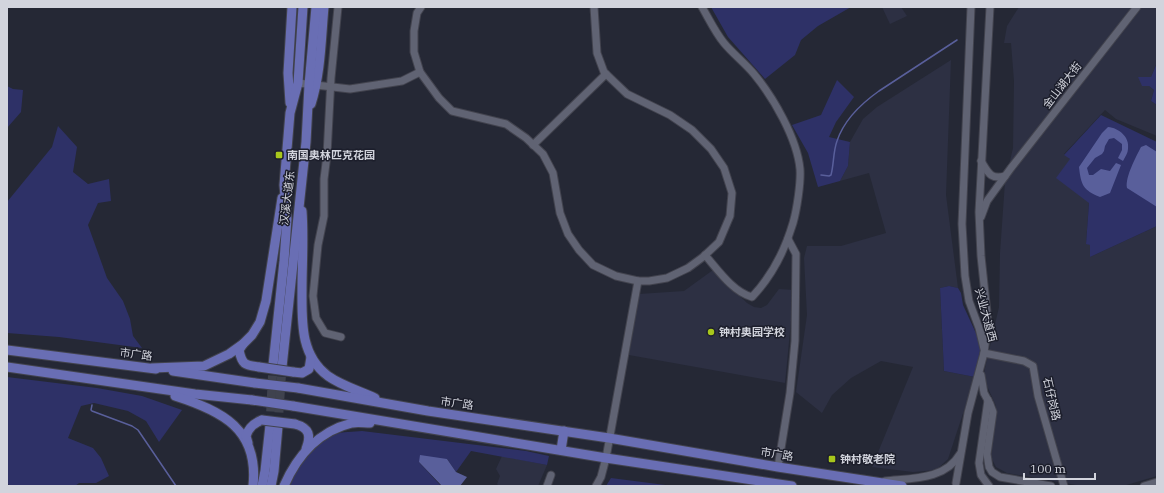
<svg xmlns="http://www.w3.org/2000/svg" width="1164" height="493" font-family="'IBM Plex Serif','Noto Sans SC',serif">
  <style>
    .built { fill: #2d3043 }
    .green { fill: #2e3167 }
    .water { fill: #595f9b }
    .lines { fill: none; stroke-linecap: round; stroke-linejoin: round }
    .stream { stroke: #595f9b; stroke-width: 1.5 }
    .major-tunnel { stroke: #3f424e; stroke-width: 9; stroke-dasharray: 9 4.5; stroke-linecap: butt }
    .minor-casing { stroke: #42434e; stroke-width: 9 }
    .major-casing { stroke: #42434e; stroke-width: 11 }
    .minor { stroke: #606373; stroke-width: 7 }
    .major { stroke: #696eb4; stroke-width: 9 }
    .major-bridge-casing { stroke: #42434e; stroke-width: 11; stroke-linecap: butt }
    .major-bridge { stroke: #696eb4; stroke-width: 9 }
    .poi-dot { fill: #a8c71c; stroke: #1c1e2b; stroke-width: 1.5 }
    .labels { text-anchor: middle; stroke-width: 3; stroke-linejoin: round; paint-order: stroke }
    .street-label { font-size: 11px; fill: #d2d4dd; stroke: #1c1e2b }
    .poi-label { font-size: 11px; font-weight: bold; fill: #d2d4dd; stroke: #1c1e2b; text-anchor: start }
  </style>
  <rect width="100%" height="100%" fill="#252835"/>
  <!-- built -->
  <g class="built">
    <polygon points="882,7 901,7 907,16 890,24"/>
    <polygon points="1019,7 1157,7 1157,63 1151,77 1138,77 1154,90 1151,101 1157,105 1157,136 1116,119 1105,110 1064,154 1070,159 1089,203 1086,243 1090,245 1090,257 1157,226 1157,476 1123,486 1082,486 1007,473 996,467 991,457 996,406 983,377 999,307 1000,253 1005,182 1013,148 1014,81 1011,43 1004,43 1007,26"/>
    <polygon points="951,60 946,195 958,288 949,286 940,288 944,371 975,377 948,459 936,470 913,472 872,467 913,367 881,361 851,378 832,395 822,413 796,392 807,315 804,258 807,246 841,246 886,233 869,173 840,181 848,166 850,142 863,119 877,107"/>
    <polygon points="713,270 747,303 754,307 761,308 767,305 779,289 794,290 785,383 629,355 639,294 684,291"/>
    <polygon points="502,456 547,465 538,486 499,486 497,484 500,476 496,469"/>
  </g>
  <!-- green -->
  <g class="green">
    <polygon points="711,7 851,7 818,26 801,40 795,55 765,79 728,37"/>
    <polygon points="1157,63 1157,105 1151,101 1154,90 1149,86 1142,86 1138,77 1151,77"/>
    <polygon points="837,80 854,97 836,122 829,137 850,142 848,166 840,181 818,187 808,153 792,125 821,115"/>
    <polygon points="7,86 13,89 23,90 21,112 7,128"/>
    <polygon points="1101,115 1157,142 1157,226 1090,257 1090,245 1086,244 1089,203 1056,178 1070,159 1064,155"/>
    <polygon points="58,126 77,147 73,172 88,184 109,179 111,201 98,203 88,225 107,278 123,301 130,319 133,336 142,348 59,337 7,333 7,202 52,147"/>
    <polygon points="949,286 958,288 961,293 963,305 980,342 981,355 975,377 944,371 940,288"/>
    <polygon points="7,377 97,388 142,396 182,410 159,442 146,421 128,411 94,403 81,406 68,438 93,448 101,458 109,476 96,483 79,483 75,486 10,486 7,483"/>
    <path d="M362,431L526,451L549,456L547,465L471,451L456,472L447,459L419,462L441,486H290C299,464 311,444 334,435C342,431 354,432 362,431Z"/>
    <polygon points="611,478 673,486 606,486"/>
  </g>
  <!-- water -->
  <g class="water">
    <path d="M1108,127C1119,128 1130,137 1128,149C1128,153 1125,157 1123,161L1118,158L1122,150V144L1114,138L1109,139L1105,146L1104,151L1102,154L1095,158L1087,168L1089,175H1093L1101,169L1110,171L1116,163L1121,165L1110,193L1100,197C1083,190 1081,185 1079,167L1102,133Z"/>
    <path d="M1146,145L1157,152V207L1127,188C1125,177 1136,157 1141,147Z"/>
    <polygon points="420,455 447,459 456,472 467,477 460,486 441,485 419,462"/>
  </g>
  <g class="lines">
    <!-- stream -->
    <g class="stream">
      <path d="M821,175L829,176L831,175C834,164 833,152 837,141C844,120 862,103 879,91L957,40"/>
      <polyline points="92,405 91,410 92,411 132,426 138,430 176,486"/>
    </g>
    <!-- major-tunnel -->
    <g class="major-tunnel">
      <polyline points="270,425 273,365"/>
      <polyline points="278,426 282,367"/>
    </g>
    <!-- minor casing -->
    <g class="minor-casing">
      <g id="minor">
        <polyline points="338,7 331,78 327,155 324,179 324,216 318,245 313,296 316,318 325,333 341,337"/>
        <polyline points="421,7 417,13 414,31 414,52 420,72 439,98 452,111 506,124 526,138 543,154 553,173 560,213 568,234 579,250 593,265 616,276 638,281 649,281 667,278 688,268 703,257 719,242 730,216 732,193 724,168 711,149 692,130 670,115 627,94 604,72 597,53 594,7"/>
        <path d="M702,7C709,19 715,32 724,43C733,54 745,63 754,74C773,97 797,138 800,169C801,182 797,209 793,223C785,250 772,276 752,297C733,292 718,270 705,255"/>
        <polyline points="971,7 962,224 965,276 969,301 979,328 984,349"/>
        <polyline points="298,83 350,89 402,81 420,72"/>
        <polyline points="533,145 606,74"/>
        <path d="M981,161C988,172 990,180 1005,176"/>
        <polyline points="981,217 987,201 1011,168 1137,7"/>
        <polyline points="984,353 1024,361 1033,366 1038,396 1064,486"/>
        <polyline points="981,375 984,393 990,404 993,412 987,454 989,467 992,472 1000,477 1051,486"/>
        <polyline points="988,400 979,463 981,475 989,486"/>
        <polyline points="778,467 790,393 795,341 796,254 788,239"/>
        <path d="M885,481C912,478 945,480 960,454"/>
        <polyline points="956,483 968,413 984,353 988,322 981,256 979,212 990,7"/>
        <polyline points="547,486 551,475"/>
        <polyline points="596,486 601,477 606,458 638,281"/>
        <polyline points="1144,486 1157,482"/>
      </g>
    </g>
    <!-- major casing -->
    <g class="major-casing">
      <g id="major">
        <polyline points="290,103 288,73 292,7"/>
        <path d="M311,104C321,72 321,40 324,7"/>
        <path d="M302,211C304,237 302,264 302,290C302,322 300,355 328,376C342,386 360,391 375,398"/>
        <path d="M243,344L239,350C242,365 245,365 259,367"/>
        <polyline points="7,350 156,369"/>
        <polyline points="273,365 284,261 287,219 284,185 290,113 298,83 303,7"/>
        <polyline points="7,367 195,394 252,400"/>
        <polyline points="282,367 306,142 309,85 316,7"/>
        <polyline points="152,368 204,366 229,354 243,344 252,335 260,322 266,301 282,198"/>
        <polyline points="173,371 255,383"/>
        <polyline points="293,372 302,373 309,369 311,357"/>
        <polyline points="298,388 428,411 609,438 778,467 902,486"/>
        <path d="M175,396C222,411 259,429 253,486"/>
        <polyline points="293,406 606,458 792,486"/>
        <path d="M295,424C310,428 311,436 306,449"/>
        <path d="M248,443L246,436C249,427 254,423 262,420"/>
        <polyline points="561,450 564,431"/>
        <polyline points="262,486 265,471 270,425"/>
        <polyline points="271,486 274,471 278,426"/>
        <path d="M284,486C297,456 319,431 352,423C358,422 364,423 370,423"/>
      </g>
    </g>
    <!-- minor -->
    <use href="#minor" class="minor"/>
    <!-- major -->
    <use href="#major" class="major"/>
    <!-- major-bridge casing -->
    <g class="major-bridge-casing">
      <g id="major-bridge">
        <polyline points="259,367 293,372"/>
        <polyline points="255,383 298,388"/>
        <polyline points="252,400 293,406"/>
        <polyline points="262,420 295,424"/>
      </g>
    </g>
    <!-- major-bridge -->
    <use href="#major-bridge" class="major-bridge"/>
  </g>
  <!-- markers -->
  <g class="poi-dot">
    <rect x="275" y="151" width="8" height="8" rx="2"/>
    <circle cx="711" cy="332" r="4"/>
    <rect x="828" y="455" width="8" height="8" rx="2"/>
  </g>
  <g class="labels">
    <!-- street labels -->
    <g class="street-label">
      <text transform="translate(1062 85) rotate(-52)" y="4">金山湖大街</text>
      <text transform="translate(287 198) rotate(-83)" y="4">汉溪大道东</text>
      <text transform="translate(986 315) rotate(75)" y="4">兴业大道西</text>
      <text transform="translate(136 354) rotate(7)" y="4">市广路</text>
      <text transform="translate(1052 399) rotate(77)" y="4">石仔岗路</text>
      <text transform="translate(457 403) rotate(8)" y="4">市广路</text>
      <text transform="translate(777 454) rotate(9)" y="4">市广路</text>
    </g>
    <!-- poi labels -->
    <g class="poi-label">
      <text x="287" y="159">南国奥林匹克花园</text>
      <text x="719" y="336">钟村奥园学校</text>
      <text x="840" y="463">钟村敬老院</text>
    </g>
  </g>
  <!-- border -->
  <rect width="1164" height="493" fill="none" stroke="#d2d4dd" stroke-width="16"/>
  <!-- scale -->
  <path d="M1024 473v6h71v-6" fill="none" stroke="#d2d4dd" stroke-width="2"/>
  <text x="1030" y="473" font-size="12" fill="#d2d4dd" stroke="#1c1e2b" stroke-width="3" paint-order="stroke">100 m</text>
</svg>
